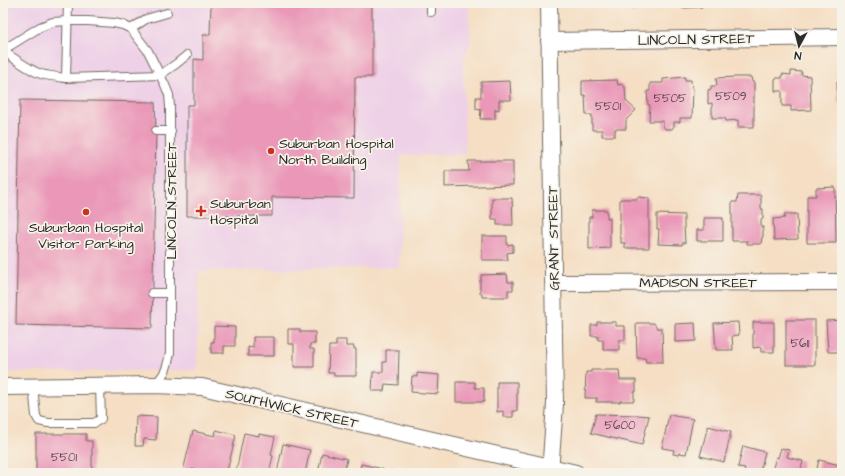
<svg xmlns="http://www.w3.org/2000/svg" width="845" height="476" font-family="'Architects Daughter',sans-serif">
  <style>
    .built { fill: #eed0e7 }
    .building { fill: #ea97b8 }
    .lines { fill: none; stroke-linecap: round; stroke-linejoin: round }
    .service-casing { stroke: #726a60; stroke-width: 10 }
    .minor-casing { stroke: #726a60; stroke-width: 18 }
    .service { stroke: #fff; stroke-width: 8 }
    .minor { stroke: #fff; stroke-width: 16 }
    .poi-dot { fill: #c8321e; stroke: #f7f3e8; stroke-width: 1.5 }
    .labels { text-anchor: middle; stroke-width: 3.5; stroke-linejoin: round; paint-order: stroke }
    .number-label { font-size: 12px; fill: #5b464e }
    .street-label { font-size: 14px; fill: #2b2b2b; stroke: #f7f3e8 }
    .poi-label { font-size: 14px; fill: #2b2b2b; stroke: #f7f3e8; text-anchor: start }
  </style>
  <rect width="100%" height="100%" fill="#f7f3e8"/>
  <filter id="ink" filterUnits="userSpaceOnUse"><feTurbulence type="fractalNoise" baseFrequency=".025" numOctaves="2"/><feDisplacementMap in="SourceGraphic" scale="8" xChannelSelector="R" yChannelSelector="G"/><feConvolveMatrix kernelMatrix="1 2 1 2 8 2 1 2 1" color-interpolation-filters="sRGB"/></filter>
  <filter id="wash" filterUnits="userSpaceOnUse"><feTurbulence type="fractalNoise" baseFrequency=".012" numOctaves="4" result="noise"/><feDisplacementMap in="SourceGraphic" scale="16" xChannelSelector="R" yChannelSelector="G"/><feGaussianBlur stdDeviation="0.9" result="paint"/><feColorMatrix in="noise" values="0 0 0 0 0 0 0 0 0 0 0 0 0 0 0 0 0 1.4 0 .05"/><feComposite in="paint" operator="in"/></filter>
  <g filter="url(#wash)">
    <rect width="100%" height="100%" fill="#f5dec3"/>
    <!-- built -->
    <polygon class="built" points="3,3 469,3 470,43 463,60 465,154 401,156 399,267 199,271 197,370 3,372"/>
    <g id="blocks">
      <!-- building -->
      <g class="building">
        <polygon points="211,3 372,3 372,77 355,77 354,198 272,197 272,216 187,216 187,105 194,105 194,59 203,60 203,35 210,35"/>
        <polygon points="596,3 609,3 609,5 596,4"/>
        <polygon points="621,3 634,3 634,8 622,7"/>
        <polygon points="635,3 650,3 650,5 635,4"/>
        <polygon points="681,3 701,3 702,7 681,8"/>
        <polygon points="743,3 775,3 775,6 743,5"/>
        <polygon points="791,71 802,72 801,75 810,76 811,110 791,111 791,106 782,106 782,91 775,91 775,79 776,78 782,78 782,74 791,75"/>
        <polygon points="685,77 685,80 691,80 692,88 693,88 692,118 680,118 680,122 674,122 674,126 672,129 665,129 663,126 663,121 649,121 650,105 648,105 647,91 650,91 650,83 663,83 663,79"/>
        <polygon points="736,77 751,77 752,82 754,82 754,127 738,127 738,120 726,121 725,118 712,118 712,103 708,104 708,90 711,89 711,86 717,86 716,78"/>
        <polygon points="617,80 618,85 621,84 625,87 626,101 636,110 626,120 626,129 615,129 615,136 602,136 602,130 592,130 592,115 586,115 585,95 582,95 582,81"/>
        <polygon points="510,81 511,100 499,100 499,110 495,109 495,119 480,119 481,110 476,109 476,97 481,97 481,82"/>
        <polygon points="837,82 842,82 842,102 838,103"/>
        <polygon points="20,100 155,102 156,131 152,328 16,325"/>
        <polygon points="468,161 513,161 513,185 445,187 445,171 469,171"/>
        <polygon points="835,187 836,243 807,243 807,196 816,196 816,188"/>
        <polygon points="738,195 761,195 761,209 763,209 763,219 761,219 761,227 763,227 763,237 762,237 761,244 747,244 747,241 732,241 732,202 737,202"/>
        <polygon points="637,197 649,198 649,248 625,248 625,243 621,243 621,237 620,237 620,199 637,199"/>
        <polygon points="492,198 512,198 513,225 497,225 497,219 492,219"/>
        <polygon points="592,210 607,210 607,218 610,218 610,248 589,249 589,217 592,217"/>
        <polygon points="657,214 684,215 684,224 685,243 682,243 682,245 658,244 659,229 657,229"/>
        <polygon points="784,214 797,214 798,239 774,240 773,219 785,218"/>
        <polygon points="704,218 723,218 723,241 697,241 697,230 704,230"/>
        <polygon points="482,236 507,236 507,245 513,244 513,252 507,253 508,260 482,260"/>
        <polygon points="507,274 508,282 513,282 513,290 508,290 508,297 482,297 482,293 480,293 480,280 481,280 481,275"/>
        <rect x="786" y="320" width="29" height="45"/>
        <polygon points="842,320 842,352 828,352 826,321"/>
        <polygon points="597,322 616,322 616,326 625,326 625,340 619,340 619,350 603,350 603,340 598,340 598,336 591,336 591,325 597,325"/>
        <polygon points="738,322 739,335 732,336 733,350 716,350 714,323"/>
        <polygon points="753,322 774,322 774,352 761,352 761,347 753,348"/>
        <polygon points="636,323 654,323 657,328 662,328 663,362 646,362 645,358 637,358"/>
        <polygon points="695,323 696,341 675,342 675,324"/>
        <polygon points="214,326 235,327 235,346 224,346 224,353 211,353 211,342 214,342"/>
        <polygon points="288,329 300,329 300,332 315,332 315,344 310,344 310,349 314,349 314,367 294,367 294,344 288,344"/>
        <polygon points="253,337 274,337 274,356 248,356 248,347 253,348"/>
        <polygon points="336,340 346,340 346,346 354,346 354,349 356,349 356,376 334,376 334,373 328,373 329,346 336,346"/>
        <polygon points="386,350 399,350 398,385 385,384 384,391 372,391 373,372 383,372 383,362 386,362"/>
        <polygon points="591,370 619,370 620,380 636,380 636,392 634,392 634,401 620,401 620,402 596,402 597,398 585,398 586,372 591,372"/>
        <polygon points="417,373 439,375 438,394 411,392 412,376 417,377"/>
        <polygon points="456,382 475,382 475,388 484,388 484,402 456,402"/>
        <polygon points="497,382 517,382 517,411 513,411 513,417 503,417 503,411 497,412"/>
        <polygon points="596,414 638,415 649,416 642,445 591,433"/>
        <polygon points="669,415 693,419 686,454 679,453 679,455 673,454 674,450 662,448"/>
        <polygon points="136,416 157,417 156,440 144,439 143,446 135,446"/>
        <polygon points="708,426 731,432 724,462 700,456"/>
        <polygon points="216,430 236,435 227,471 217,469 216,473 210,473 192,469 191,473 183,471 193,431 215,436"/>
        <polygon points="244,433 259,436 259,434 275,437 271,455 273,456 269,473 236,472"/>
        <polygon points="36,434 86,434 86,441 92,441 92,473 36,473"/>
        <polygon points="283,444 310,450 305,473 277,473"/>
        <polygon points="743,446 765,452 760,472 754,471 754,473 748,473 744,472 745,468 738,467"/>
        <polygon points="781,448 789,450 787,457 803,461 800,473 776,473 776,472 772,471 776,457 778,458"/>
        <polygon points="322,453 347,459 344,473 318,473"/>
        <polygon points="819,460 840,465 838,473 816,473"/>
        <polygon points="361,464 383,469 382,473 359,473"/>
        <polygon points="392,470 403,472 403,473 392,473"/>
      </g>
    </g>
  </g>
  <g filter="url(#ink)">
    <use href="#blocks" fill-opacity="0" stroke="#726a60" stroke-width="1"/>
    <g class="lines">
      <!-- service casing -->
      <g class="service-casing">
        <g id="service">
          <polyline points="431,3 431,12"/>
          <polyline points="131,29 146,19 167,13"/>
          <path d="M3,50L40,27L53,22L68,21H88L114,23L123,25L131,29L148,51L165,85L169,95L170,107V353C167,368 166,373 155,384"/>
          <path d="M3,51C14,58 29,70 41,74C49,76 58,77 66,78L160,75"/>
          <polyline points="160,75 176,64 187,55"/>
          <polyline points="66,78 68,3"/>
          <polyline points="156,131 171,131"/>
          <polyline points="152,293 170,293"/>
          <polyline points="33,386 36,416 39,421 48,423 94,423 101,419 100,386"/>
        </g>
      </g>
      <!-- minor casing -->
      <g class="minor-casing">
        <g id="minor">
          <polyline points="549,3 555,404 550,473"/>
          <polyline points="549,41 842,37"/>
          <polyline points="554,283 842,282"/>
          <polyline points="3,387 155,385 202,387 576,473"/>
        </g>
      </g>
      <!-- service -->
      <use href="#service" class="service"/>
      <!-- minor -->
      <use href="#minor" class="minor"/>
    </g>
  </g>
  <!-- markers -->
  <g class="poi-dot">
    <circle cx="271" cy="151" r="4"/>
    <path d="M199 205h4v4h4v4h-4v4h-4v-4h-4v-4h4z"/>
    <circle cx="86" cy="212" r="4"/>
  </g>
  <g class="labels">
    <!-- number labels -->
    <g class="number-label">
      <text x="731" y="100">5509</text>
      <text x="670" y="102">5505</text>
      <text x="608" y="110">5501</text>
      <text x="800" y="347">5611</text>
      <text x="620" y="429">5600</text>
      <text x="64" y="461">5501</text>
    </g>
    <!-- street labels -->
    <g class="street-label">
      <text transform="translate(696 39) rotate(-1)" y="5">LINCOLN STREET</text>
      <text transform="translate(171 201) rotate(-90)" y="5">LINCOLN STREET</text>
      <text transform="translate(553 238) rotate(-91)" y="5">GRANT STREET</text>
      <text x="698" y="287">MADISON STREET</text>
      <text transform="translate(292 408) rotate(13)" y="5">SOUTHWICK STREET</text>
    </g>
    <!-- poi labels -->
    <g class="poi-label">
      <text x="279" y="148">Suburban Hospital<tspan x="279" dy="16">North Building</tspan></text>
      <text x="210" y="208">Suburban<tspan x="210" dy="16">Hospital</tspan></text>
      <text x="86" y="232" text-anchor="middle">Suburban Hospital<tspan x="86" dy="16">Visitor Parking</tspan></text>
    </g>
  </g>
  <!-- margin -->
  <rect width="845" height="476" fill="none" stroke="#f7f3e8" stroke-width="16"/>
  <!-- north arrow -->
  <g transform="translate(799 46) rotate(187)" stroke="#f7f3e8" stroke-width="3" paint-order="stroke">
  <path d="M0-3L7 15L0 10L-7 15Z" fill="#2b2b2b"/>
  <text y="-6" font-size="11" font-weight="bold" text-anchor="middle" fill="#2b2b2b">N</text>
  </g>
</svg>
